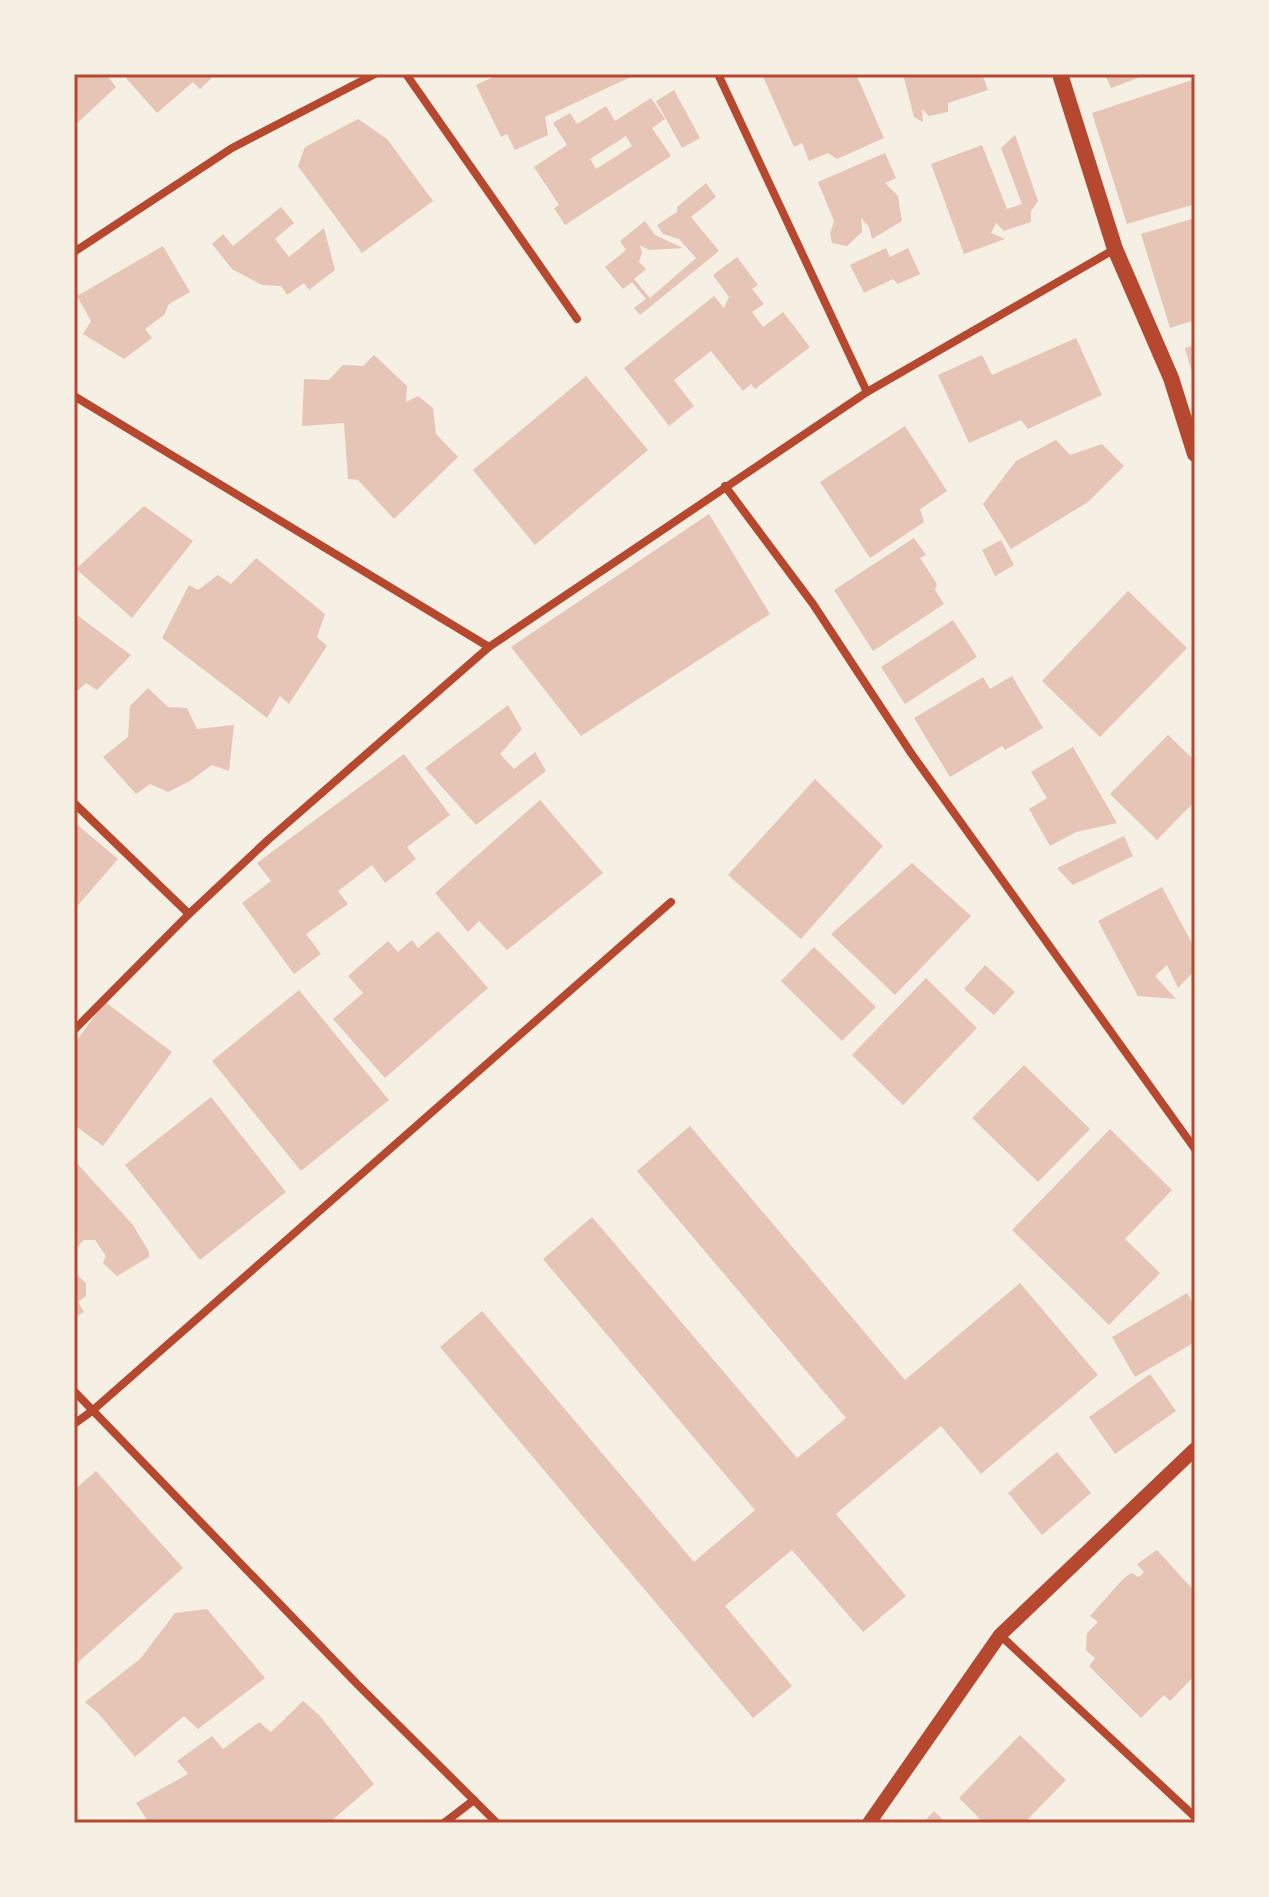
<svg xmlns="http://www.w3.org/2000/svg" width="1269" height="1897" font-family="'Libre Baskerville',serif">
  <style>
    .building { fill: #e6c5b7; fill-rule: evenodd }
    .lines { fill: none; stroke-linecap: round; stroke-linejoin: round }
    .minor { stroke: #b5482f; stroke-width: 8 }
    .tertiary { stroke: #b5482f; stroke-width: 14 }
    .secondary { stroke: #b5482f; stroke-width: 16 }
    .neatline { fill: none; stroke: #b5482f; stroke-width: 3 }
  </style>
  <rect width="100%" height="100%" fill="#f6efe4"/>
  <!-- building -->
  <g class="building">
    <polygon points="74,74 106,74 116,87 74,126"/>
    <polygon points="131,74 216,74 200,89 193,82 157,113 126,78"/>
    <polygon points="500,74 637,74 545,117 548,135 515,150 507,134 501,137 476,85"/>
    <polygon points="762,74 856,74 884,138 837,159 828,153 809,161 802,143 794,147"/>
    <polygon points="903,74 982,74 988,90 948,103 948,112 929,116 922,109 923,122 914,117"/>
    <polygon points="1105,74 1149,74 1111,88"/>
    <polygon points="1195,79 1195,204 1127,224 1092,113"/>
    <polygon points="674,90 700,138 682,148 656,101"/>
    <path d="M651,98L665,119L652,128L671,156L565,225L554,208L559,205L534,167L567,145L553,123L570,113L577,124L606,106L615,121ZM626,136L632,146L596,169L590,159Z"/>
    <polygon points="358,119 387,139 433,201 362,253 298,166 305,147"/>
    <polygon points="1015,135 1038,201 1031,211 1031,222 1004,231 996,223 991,233 1005,239 964,254 931,164 982,145 1007,209 1022,204 1001,148"/>
    <polygon points="885,153 896,178 885,183 898,196 902,221 872,239 869,227 861,218 862,232 847,246 832,243 830,234 834,221 818,182"/>
    <polygon points="706,183 716,197 691,217 719,251 640,315 634,308 646,299 632,282 623,289 605,267 626,250 620,241 645,221 655,235 683,248 649,250 640,245 642,253 639,262 646,269 634,279 650,298 696,258 679,239 663,234 657,225 677,212 677,207"/>
    <polygon points="281,207 294,223 275,239 289,257 324,228 335,270 309,290 304,283 287,295 281,286 262,285 232,269 212,244 223,234 233,246"/>
    <polygon points="1195,218 1195,320 1170,328 1141,234"/>
    <polygon points="163,246 190,292 169,304 164,315 145,329 152,338 124,359 83,334 91,321 77,296"/>
    <polygon points="886,248 890,257 908,248 920,274 898,284 893,279 864,293 850,265"/>
    <polygon points="737,257 758,285 752,289 764,304 752,312 763,327 783,312 810,347 755,389 751,384 743,391 711,351 674,380 694,406 669,426 624,368 714,296 724,308 729,297 713,275"/>
    <polygon points="1076,338 1102,395 1028,429 1021,420 969,443 938,375 982,355 992,375"/>
    <polygon points="1195,345 1195,379 1194,379 1185,348"/>
    <polygon points="374,355 407,386 406,402 418,396 433,408 436,434 458,457 394,519 358,480 348,479 344,423 302,426 304,379 329,380 343,365 363,366"/>
    <polygon points="586,376 648,450 535,545 473,470"/>
    <polygon points="905,426 947,491 920,509 924,522 870,558 820,482"/>
    <polygon points="1056,440 1070,455 1102,444 1124,466 1088,502 1011,549 983,504 1016,461"/>
    <polygon points="144,506 193,541 132,618 76,569"/>
    <polygon points="709,514 770,614 581,736 511,647"/>
    <polygon points="914,538 926,555 920,558 937,584 935,590 944,604 873,651 834,590"/>
    <polygon points="1001,540 1014,565 995,576 982,550"/>
    <polygon points="256,558 325,614 317,637 327,646 289,704 280,696 267,718 162,638 189,585 198,590 218,575 231,584"/>
    <polygon points="1128,591 1187,648 1100,737 1042,681"/>
    <polygon points="74,613 131,655 97,690 86,683 74,694"/>
    <polygon points="953,620 977,657 905,704 881,667"/>
    <polygon points="1012,676 1043,728 1005,750 1002,746 950,777 914,718 983,677 990,689"/>
    <polygon points="148,688 168,707 187,708 197,729 234,725 229,771 212,765 190,781 168,792 150,784 136,794 103,757 128,737 130,706"/>
    <polygon points="508,705 522,729 500,754 514,769 535,752 546,771 476,825 425,768"/>
    <polygon points="1168,735 1195,761 1195,801 1157,840 1110,794"/>
    <polygon points="1073,747 1117,823 1076,832 1050,846 1029,809 1047,798 1031,772"/>
    <polygon points="404,754 450,815 407,847 416,859 385,883 372,865 338,891 348,904 306,934 321,954 294,974 242,903 271,881 257,863"/>
    <polygon points="815,779 883,846 801,939 728,875"/>
    <polygon points="540,800 603,873 507,950 479,921 468,932 435,893"/>
    <polygon points="74,822 118,859 74,910"/>
    <polygon points="1124,836 1133,856 1073,885 1057,868"/>
    <polygon points="912,863 971,916 895,995 831,934"/>
    <polygon points="1162,887 1195,949 1195,970 1178,988 1167,965 1155,976 1176,999 1138,996 1098,921"/>
    <polygon points="438,931 488,988 385,1078 333,1019 363,993 348,976 388,941 398,952 412,940 418,948"/>
    <polygon points="814,947 876,1007 842,1041 781,981"/>
    <polygon points="985,965 1015,992 994,1015 964,989"/>
    <polygon points="926,978 977,1028 903,1105 852,1055"/>
    <polygon points="299,990 389,1100 301,1171 212,1061"/>
    <polygon points="105,1002 172,1052 103,1146 74,1125 74,1044"/>
    <polygon points="1024,1065 1090,1129 1038,1182 972,1118"/>
    <polygon points="211,1097 286,1192 200,1260 125,1165"/>
    <polygon points="690,1126 905,1380 1020,1283 1098,1375 981,1474 941,1426 836,1514 906,1596 863,1632 792,1550 725,1606 792,1686 753,1718 440,1347 482,1311 694,1562 755,1510 543,1259 592,1217 797,1458 846,1418 637,1171"/>
    <polygon points="1110,1129 1172,1190 1125,1239 1160,1273 1109,1325 1012,1230"/>
    <polygon points="74,1160 133,1225 149,1252 149,1257 117,1276 103,1263 106,1256 95,1240 84,1240 74,1250"/>
    <polygon points="74,1272 86,1283 86,1296 78,1302 84,1312 74,1318"/>
    <polygon points="1187,1293 1195,1307 1195,1342 1135,1377 1112,1337"/>
    <polygon points="1150,1374 1176,1411 1115,1454 1089,1417"/>
    <polygon points="1057,1452 1091,1493 1042,1535 1008,1493"/>
    <polygon points="96,1471 183,1568 74,1666 74,1490"/>
    <polygon points="1157,1550 1195,1592 1195,1675 1170,1701 1164,1695 1141,1718 1089,1666 1095,1658 1086,1650 1087,1633 1098,1622 1090,1616 1123,1579 1131,1573 1139,1577 1144,1572 1137,1564"/>
    <polygon points="207,1609 265,1678 198,1729 184,1716 135,1757 98,1713 85,1702 140,1659 175,1613"/>
    <polygon points="303,1701 320,1716 374,1784 329,1823 149,1823 136,1803 188,1774 177,1761 212,1736 223,1749 259,1722 271,1732"/>
    <polygon points="1020,1735 1066,1780 1024,1823 984,1823 959,1798"/>
    <polygon points="934,1811 946,1823 923,1823"/>
  </g>
  <g class="lines">
    <!-- minor -->
    <g class="minor">
      <polyline points="406,74 577,319"/>
      <polyline points="718,74 867,392"/>
      <polyline points="74,252 232,148 375,74"/>
      <polyline points="74,396 489,647"/>
      <polyline points="725,486 813,604 911,753 1195,1149"/>
      <polyline points="74,803 189,914"/>
      <polyline points="74,1030 189,914 269,839 489,647 867,392 1115,249"/>
      <polyline points="74,1391 358,1685 497,1823"/>
      <polyline points="74,1424 92,1411 671,902"/>
      <polyline points="1000,1635 1195,1817"/>
      <polyline points="444,1823 474,1800"/>
    </g>
    <!-- tertiary -->
    <polyline class="tertiary" points="869,1823 1000,1635 1195,1449"/>
    <!-- secondary -->
    <polyline class="secondary" points="1060,74 1115,249 1171,378 1195,454"/>
  </g>
  <!-- border -->
  <rect width="1269" height="1897" fill="none" stroke="#f6efe4" stroke-width="152"/>
  <rect x="76" y="76" width="1117" height="1745" class="neatline"/>
</svg>
